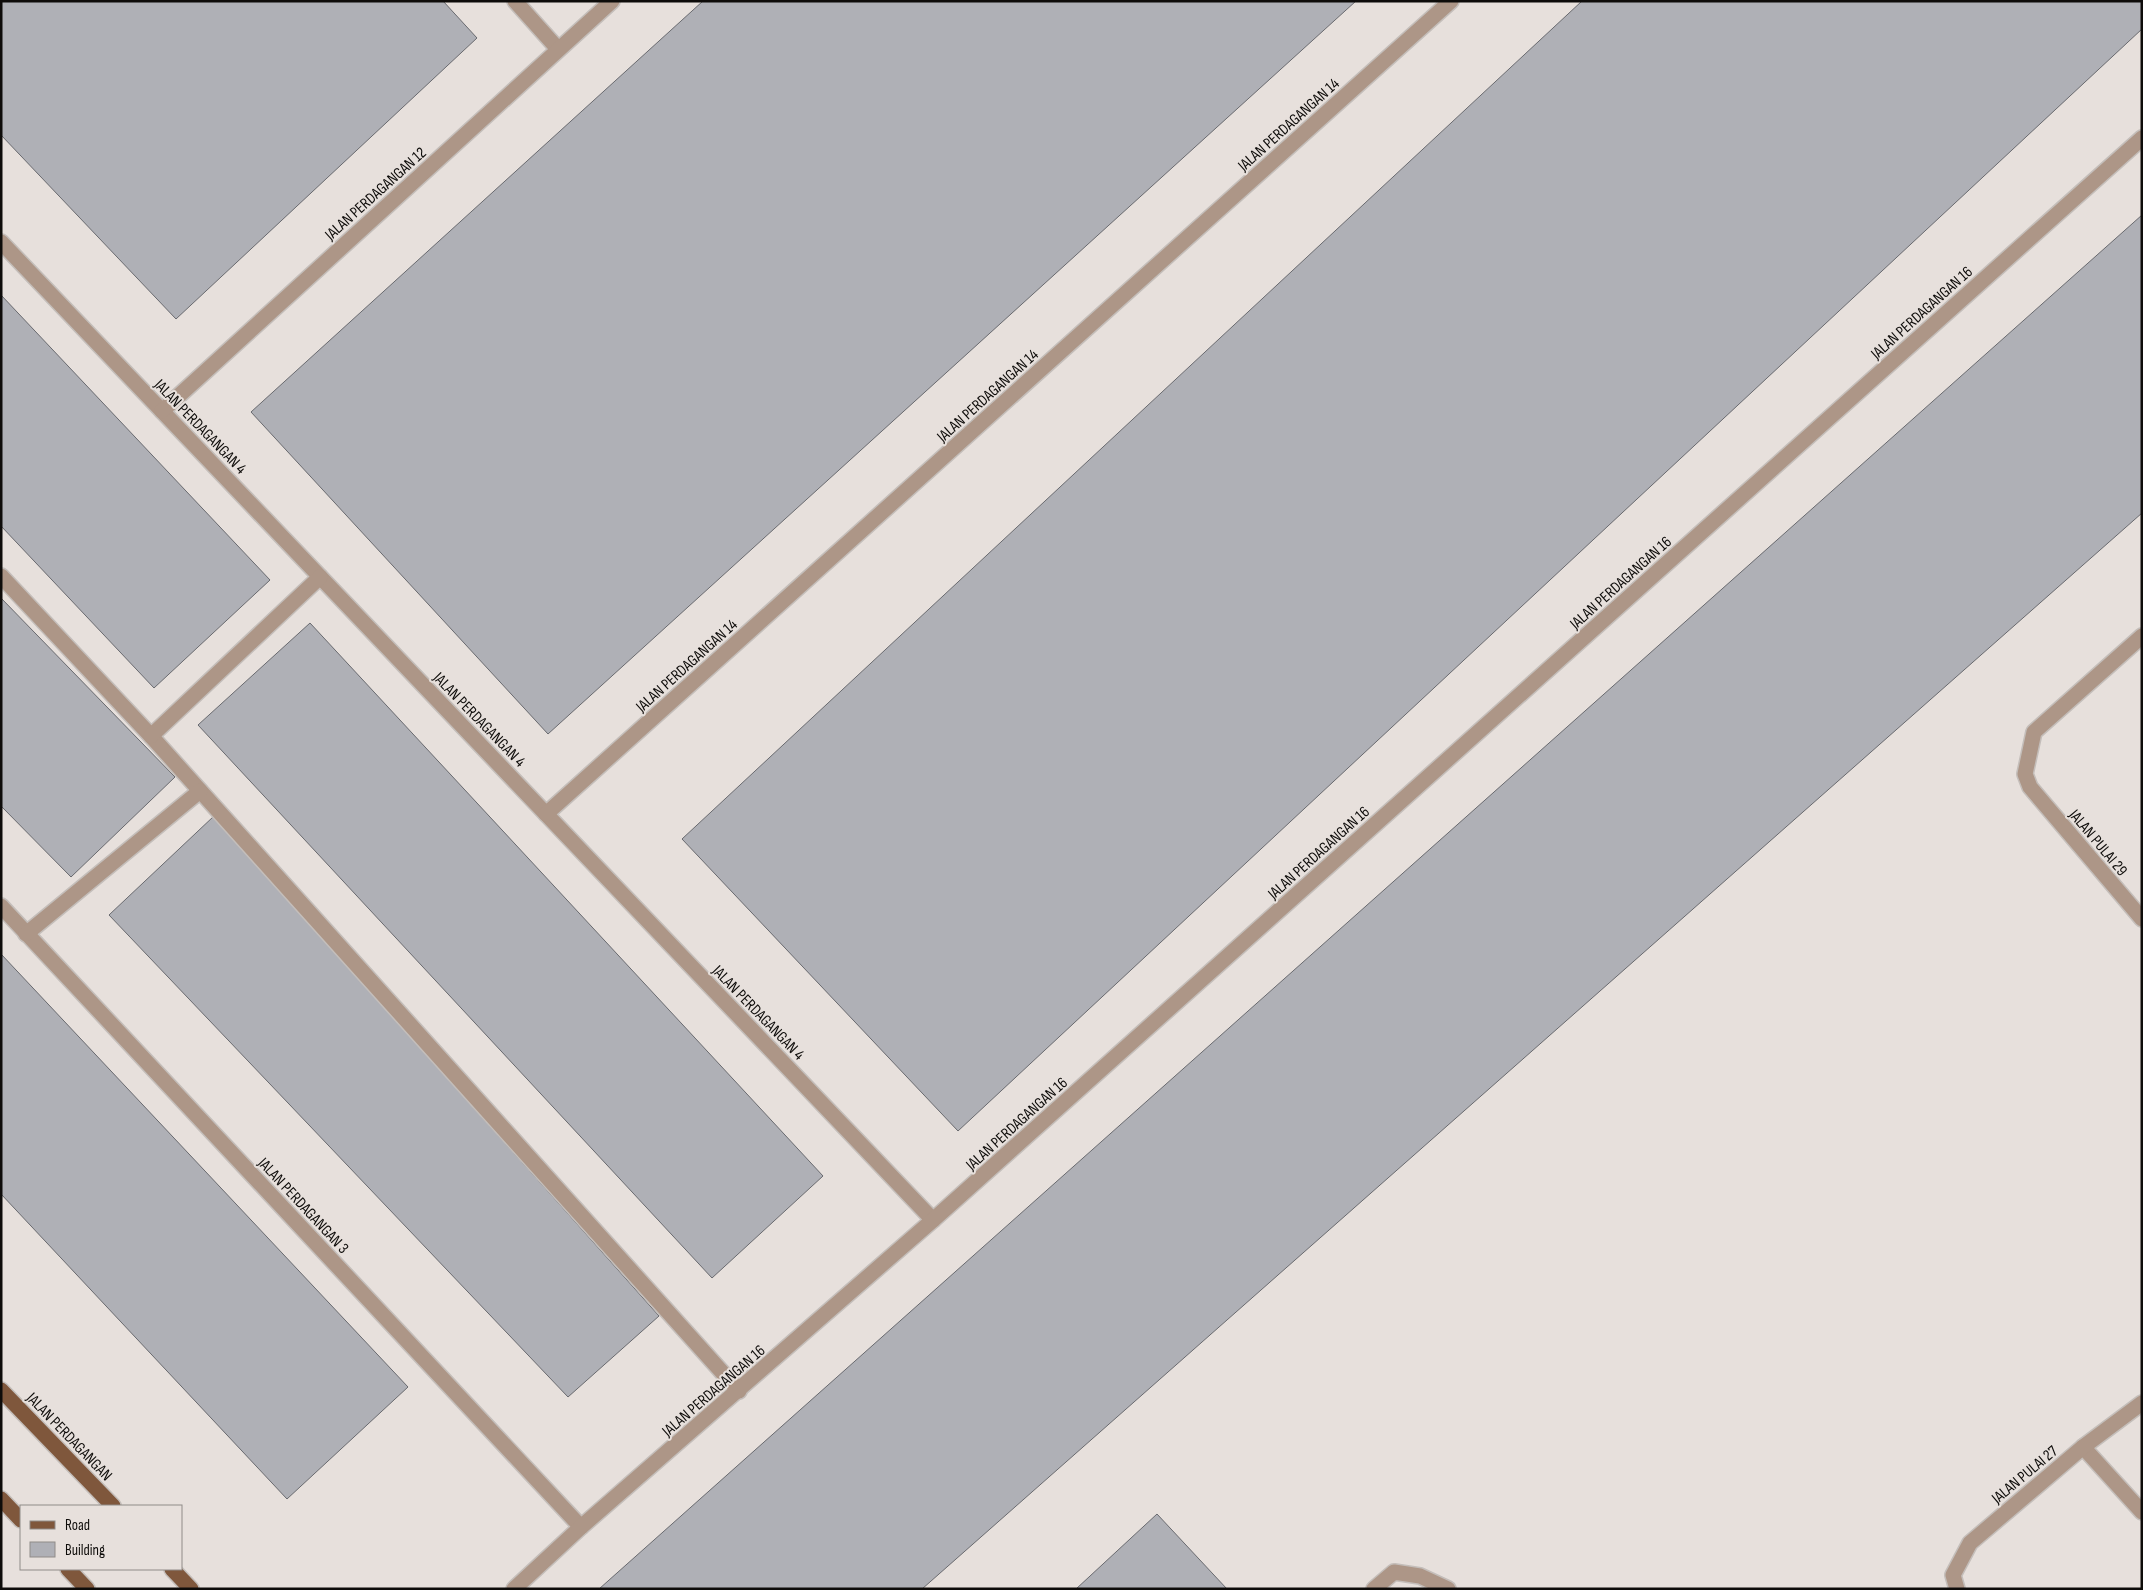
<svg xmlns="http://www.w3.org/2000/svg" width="2143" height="1590" font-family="'Sofia Sans Condensed',sans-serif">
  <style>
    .building { fill: #afb0b6; stroke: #696a6f }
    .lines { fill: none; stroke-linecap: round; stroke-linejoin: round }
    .minor-casing { stroke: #c4beba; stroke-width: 18 }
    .major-casing { stroke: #c4beba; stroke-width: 18 }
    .minor { stroke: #ad9687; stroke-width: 15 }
    .major { stroke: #7f573c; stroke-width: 15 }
    .labels { text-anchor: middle; stroke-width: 4; stroke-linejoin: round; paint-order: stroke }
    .street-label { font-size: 16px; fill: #0e0c0a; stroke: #e7e0dc }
  </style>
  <rect width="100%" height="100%" fill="#e7e0dc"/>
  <!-- building -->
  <g class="building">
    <polygon points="1,1 443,1 477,38 176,319 1,135"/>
    <polygon points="703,1 1356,1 548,734 251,412"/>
    <polygon points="1582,1 2142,1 2142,29 958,1131 682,839"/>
    <polygon points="2142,215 2142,513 922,1589 599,1589"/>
    <polygon points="1,295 270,580 154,688 1,526"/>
    <polygon points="1,598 175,777 71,877 1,806"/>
    <polygon points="310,623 823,1176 712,1278 198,725"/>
    <polygon points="214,816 659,1316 568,1397 109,915"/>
    <polygon points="1,954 408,1387 287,1499 1,1194"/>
    <polygon points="1157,1514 1227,1589 1076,1589"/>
  </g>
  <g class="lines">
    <!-- minor casing -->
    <g class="minor-casing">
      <g id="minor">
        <polyline points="515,1 558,49"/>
        <polyline points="1,242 933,1220"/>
        <polyline points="162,411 612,1"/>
        <polyline points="1,576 151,736 739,1391"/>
        <polyline points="2142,636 2034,732 2025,774 2030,787 2142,919"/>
        <polyline points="151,736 320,577"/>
        <polyline points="546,814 1451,1"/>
        <polyline points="1,906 581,1527"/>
        <polyline points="26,934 200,791"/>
        <polyline points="2083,1447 2142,1512"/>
        <polyline points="514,1589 581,1527 933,1220 2142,138"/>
        <polyline points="1374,1589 1394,1572 1420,1576 1448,1589"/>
        <polyline points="1957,1589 1953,1575 1970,1543 2083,1447 2142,1403"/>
      </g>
    </g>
    <!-- major casing -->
    <g class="major-casing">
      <g id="major">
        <polyline points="1,1390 113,1506"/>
        <polyline points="1,1499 21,1520"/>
        <polyline points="68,1569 87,1589"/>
        <polyline points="172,1569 191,1589"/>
      </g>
    </g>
    <!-- minor -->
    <use href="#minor" class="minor"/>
    <!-- major -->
    <use href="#major" class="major"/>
  </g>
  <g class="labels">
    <!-- street labels -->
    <g class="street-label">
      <text transform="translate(1288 124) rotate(-42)" y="6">JALAN PERDAGANGAN 14</text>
      <text transform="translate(375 193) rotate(-42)" y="6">JALAN PERDAGANGAN 12</text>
      <text transform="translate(1921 312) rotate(-42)" y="6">JALAN PERDAGANGAN 16</text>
      <text transform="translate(987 395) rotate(-42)" y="6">JALAN PERDAGANGAN 14</text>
      <text transform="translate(201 426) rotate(46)" y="6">JALAN PERDAGANGAN 4</text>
      <text transform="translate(1620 582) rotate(-42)" y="6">JALAN PERDAGANGAN 16</text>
      <text transform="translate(686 665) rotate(-42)" y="6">JALAN PERDAGANGAN 14</text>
      <text transform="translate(480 719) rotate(46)" y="6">JALAN PERDAGANGAN 4</text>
      <text transform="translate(2099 842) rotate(50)" y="6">JALAN PULAI 29</text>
      <text transform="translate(1318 852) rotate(-42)" y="6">JALAN PERDAGANGAN 16</text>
      <text transform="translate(759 1012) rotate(46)" y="6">JALAN PERDAGANGAN 4</text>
      <text transform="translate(1016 1123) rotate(-42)" y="6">JALAN PERDAGANGAN 16</text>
      <text transform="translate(304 1205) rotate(47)" y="6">JALAN PERDAGANGAN 3</text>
      <text transform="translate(713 1390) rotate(-41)" y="6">JALAN PERDAGANGAN 16</text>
      <text transform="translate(70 1436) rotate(46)" y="6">JALAN PERDAGANGAN</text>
      <text transform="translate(2024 1474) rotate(-40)" y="6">JALAN PULAI 27</text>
    </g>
  </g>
  <!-- border -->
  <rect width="2143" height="1590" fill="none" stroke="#0e0c0a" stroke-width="5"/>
  <!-- legend -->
  <rect x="20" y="1505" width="162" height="65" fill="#e7e0dc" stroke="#908b88"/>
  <rect x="30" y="1521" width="25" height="8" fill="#7f573c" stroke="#908b88"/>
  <text x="65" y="1530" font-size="15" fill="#0e0c0a">Road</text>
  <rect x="30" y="1542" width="25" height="15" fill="#afb0b6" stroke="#908b88"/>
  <text x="65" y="1555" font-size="15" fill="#0e0c0a">Building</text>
</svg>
